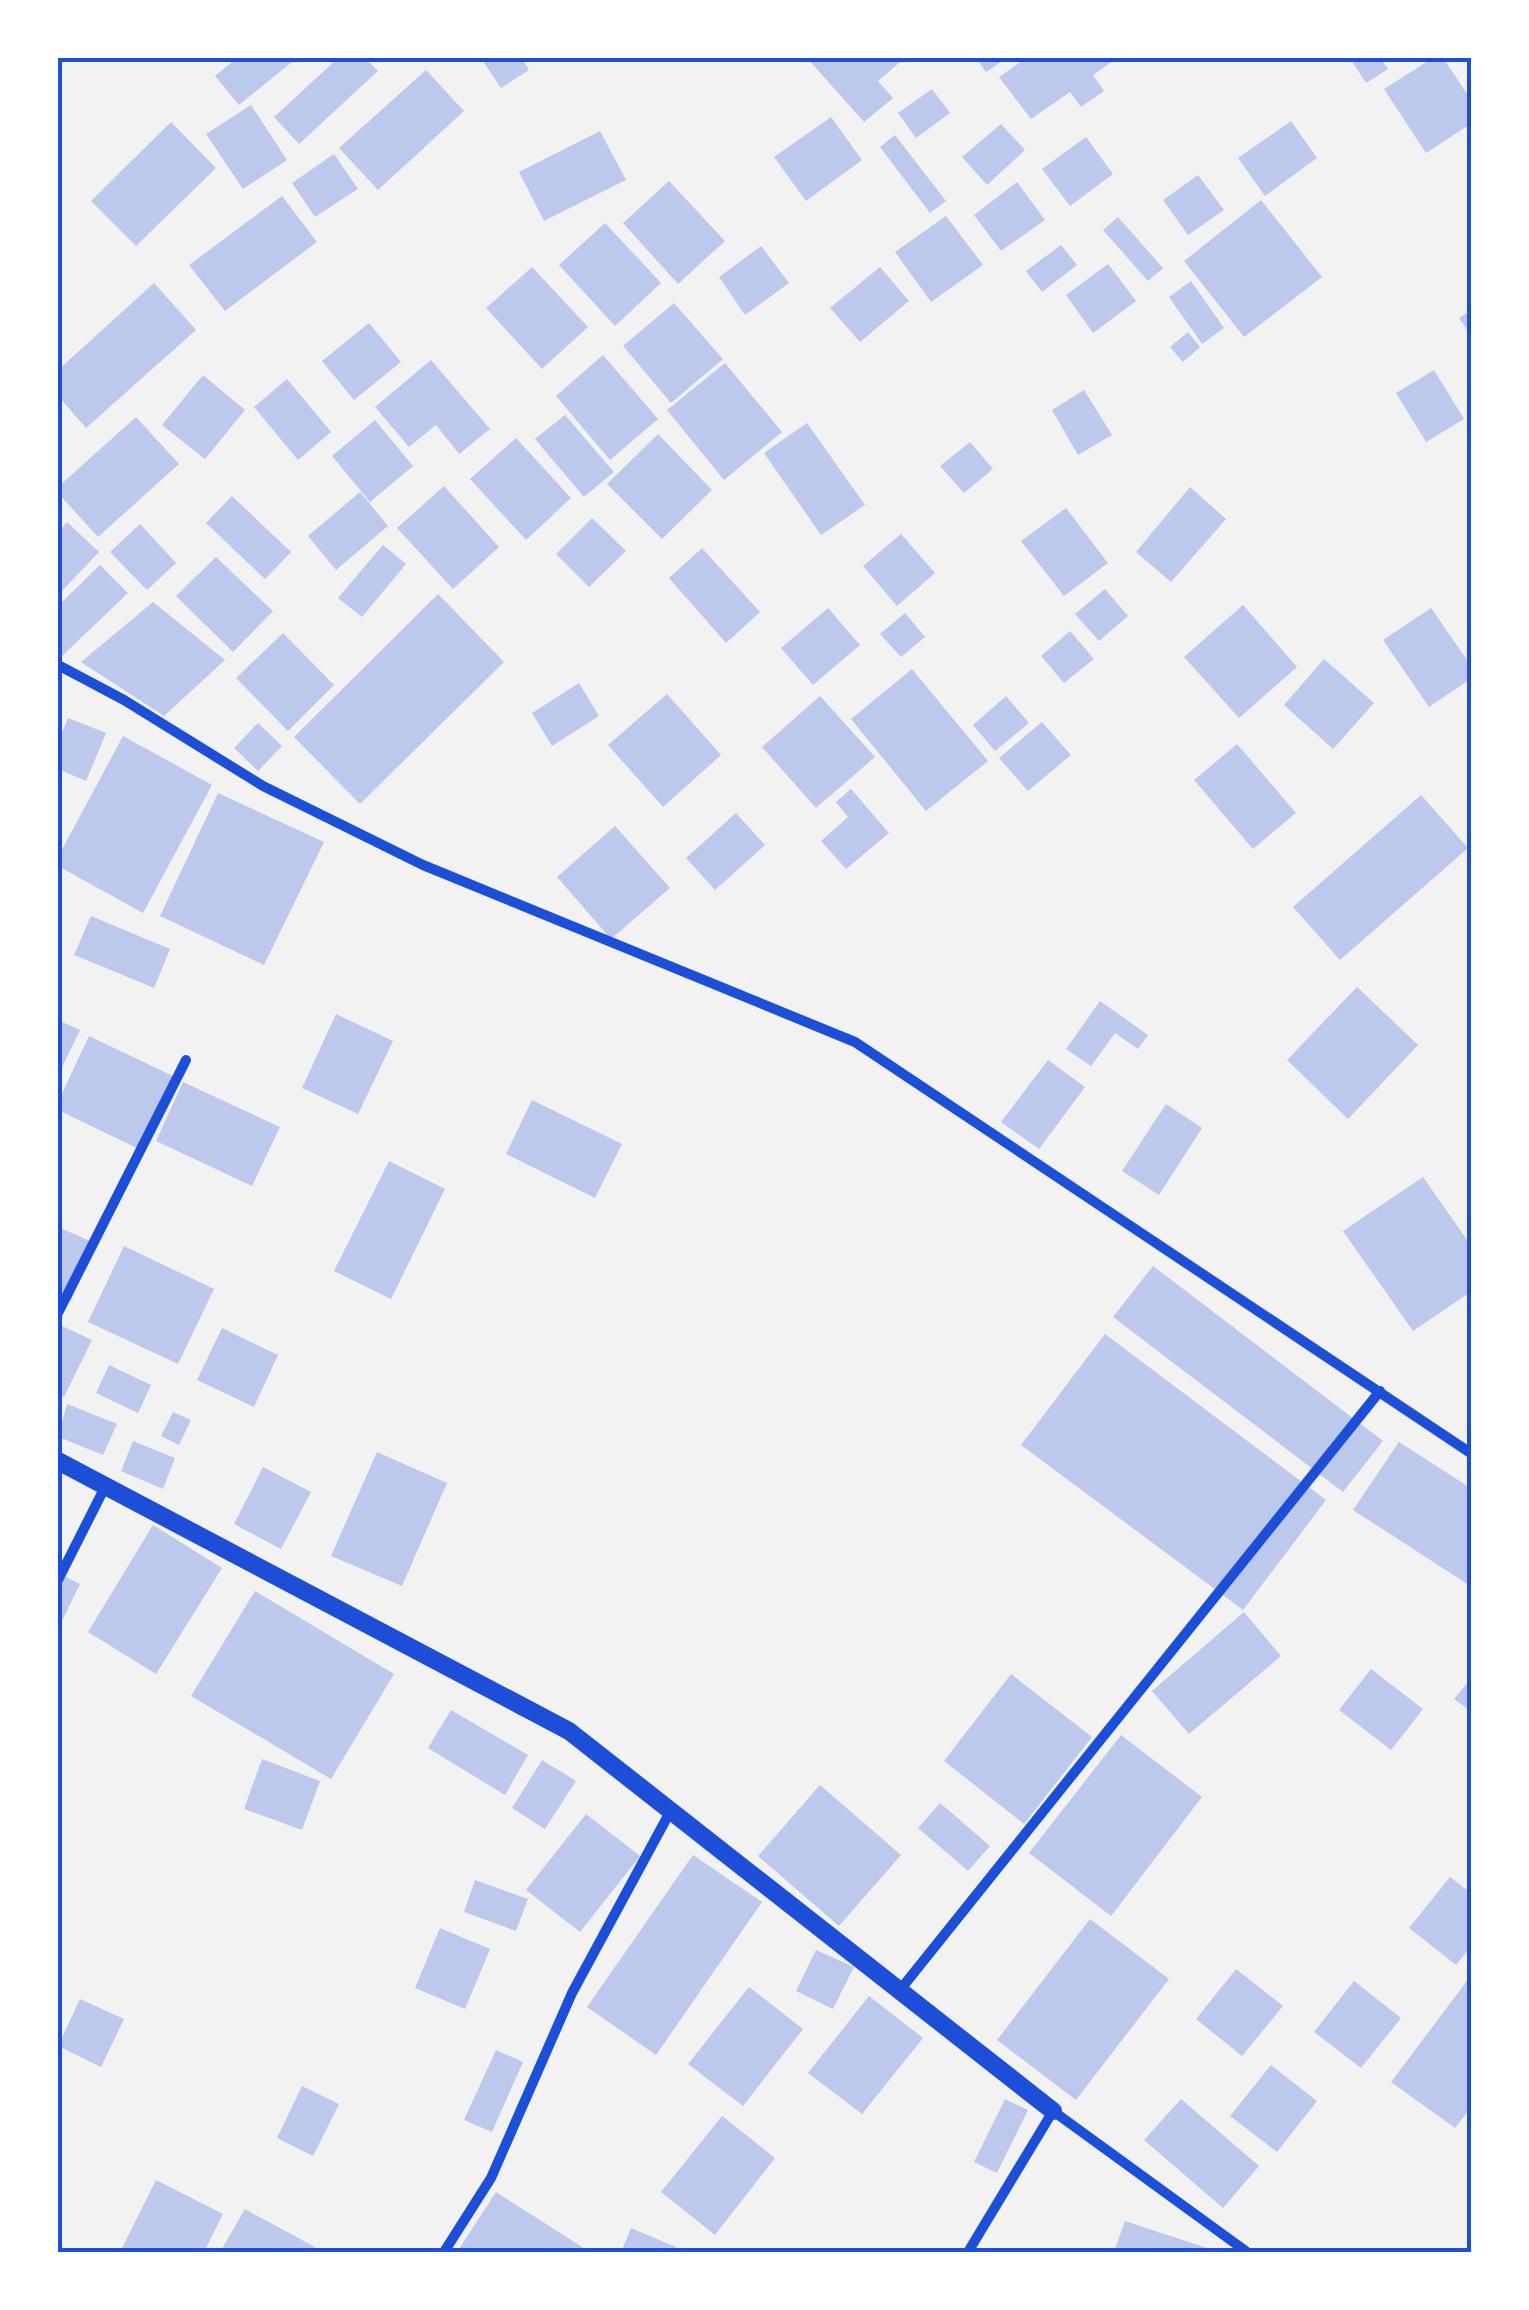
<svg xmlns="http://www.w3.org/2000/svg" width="1529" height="2310" font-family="Montserrat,sans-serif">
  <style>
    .building { fill: #bdc9ec }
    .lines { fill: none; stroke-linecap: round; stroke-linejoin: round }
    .minor { stroke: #1d4ed8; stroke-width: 10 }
    .tertiary { stroke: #1d4ed8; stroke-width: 18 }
    .neatline { fill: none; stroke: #1d4ed8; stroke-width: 4 }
  </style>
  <rect width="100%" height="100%" fill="#f2f2f2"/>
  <!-- building -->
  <g class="building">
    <polygon points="237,58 297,58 239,105 215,76"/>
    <polygon points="338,58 365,58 378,71 299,144 274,117"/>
    <polygon points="493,58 521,58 529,70 501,88 484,63"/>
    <polygon points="807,58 895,58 900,62 878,81 893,98 864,122"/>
    <polygon points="976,58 1007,58 986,72"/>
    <polygon points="1026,58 1117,58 1093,75 1104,91 1081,107 1070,92 1031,119 999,77"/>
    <polygon points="1350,58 1380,58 1388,69 1366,83"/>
    <polygon points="1433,58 1443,58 1472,101 1472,123 1426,153 1384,89"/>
    <polygon points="426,70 464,111 378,190 339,148"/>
    <polygon points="932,89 950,113 916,138 898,113"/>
    <polygon points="251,105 287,160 243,189 206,134"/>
    <polygon points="831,117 862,160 806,201 774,157"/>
    <polygon points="1291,121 1317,158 1265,196 1238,158"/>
    <polygon points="171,122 216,168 136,246 91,201"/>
    <polygon points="1001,124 1025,150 987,185 962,157"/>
    <polygon points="600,131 626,180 544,221 519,172"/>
    <polygon points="895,135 946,201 930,213 880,147"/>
    <polygon points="1086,137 1113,174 1070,206 1042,169"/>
    <polygon points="334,154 358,189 315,217 292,183"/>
    <polygon points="1198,175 1224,210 1188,235 1163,200"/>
    <polygon points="669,181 725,241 678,284 623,223"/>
    <polygon points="1017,182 1045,220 1001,251 974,215"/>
    <polygon points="282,196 317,242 225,311 189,265"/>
    <polygon points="1261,200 1322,277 1244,337 1184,261"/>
    <polygon points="946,216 983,265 931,302 895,252"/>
    <polygon points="1118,217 1163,268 1148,281 1103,230"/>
    <polygon points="605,223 661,283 615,326 559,265"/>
    <polygon points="1061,245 1077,265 1042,292 1026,271"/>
    <polygon points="761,246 789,283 745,315 719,277"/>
    <polygon points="1108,264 1136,301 1093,333 1066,295"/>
    <polygon points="532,267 588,327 542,369 486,308"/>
    <polygon points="880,267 909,301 860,342 830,308"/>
    <polygon points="1191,281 1224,328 1202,344 1169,297"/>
    <polygon points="154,283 196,330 86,428 58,396 58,370"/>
    <polygon points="674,303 723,359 671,403 623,346"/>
    <polygon points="1472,310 1472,337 1459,318"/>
    <polygon points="369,323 401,362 354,400 322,361"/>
    <polygon points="1188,332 1200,347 1183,362 1170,347"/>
    <polygon points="603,355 658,419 610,460 556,396"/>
    <polygon points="431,360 490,429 459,454 436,425 409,447 375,407"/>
    <polygon points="725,363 782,432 724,480 667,410"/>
    <polygon points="1434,370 1464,419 1426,442 1396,393"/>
    <polygon points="203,375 245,410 205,459 162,425"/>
    <polygon points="287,379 331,432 298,460 254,407"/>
    <polygon points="1084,390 1112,435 1078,455 1052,410"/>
    <polygon points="565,415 614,472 584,497 535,439"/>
    <polygon points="136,417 179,464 98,537 58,493 58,487"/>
    <polygon points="375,420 413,466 370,502 332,456"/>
    <polygon points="807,423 865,505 821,535 764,453"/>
    <polygon points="658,434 712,490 662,539 607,484"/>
    <polygon points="516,438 571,498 526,540 470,479"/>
    <polygon points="970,442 993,469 964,493 940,466"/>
    <polygon points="444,486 499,547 453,589 397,528"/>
    <polygon points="1190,487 1226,519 1171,582 1136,552"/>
    <polygon points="360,492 388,526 336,570 308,536"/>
    <polygon points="232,496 291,552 265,579 206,523"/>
    <polygon points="1066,508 1108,563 1064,596 1021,541"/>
    <polygon points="592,518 626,551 589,587 556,554"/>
    <polygon points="67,522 99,552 58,595 58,532"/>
    <polygon points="140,524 176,563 147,590 110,552"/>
    <polygon points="901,534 935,573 897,606 863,566"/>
    <polygon points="383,545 406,564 362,617 338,598"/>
    <polygon points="702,548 760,612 726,643 669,578"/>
    <polygon points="216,557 273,611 233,652 176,596"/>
    <polygon points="100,565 128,593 62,656 58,652 58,606"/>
    <polygon points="1105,589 1128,616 1099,641 1075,614"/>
    <polygon points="438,594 504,662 360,804 294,737"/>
    <polygon points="153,602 225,660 164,716 81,662"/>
    <polygon points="1243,605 1297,667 1239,718 1184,657"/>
    <polygon points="828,608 860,645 813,685 781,648"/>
    <polygon points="1431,608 1467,660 1472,657 1472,678 1429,707 1383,640"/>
    <polygon points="905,613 925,637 901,657 880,634"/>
    <polygon points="1070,631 1094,659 1064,683 1041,656"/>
    <polygon points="283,633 334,685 288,731 236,678"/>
    <polygon points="1324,659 1374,703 1333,749 1284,705"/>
    <polygon points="912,669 988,761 926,811 851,719"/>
    <polygon points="579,683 599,716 552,746 532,713"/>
    <polygon points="667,694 721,755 663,807 608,745"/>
    <polygon points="820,696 875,757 816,808 762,747"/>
    <polygon points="1006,696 1029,723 995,751 973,725"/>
    <polygon points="68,718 106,733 86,781 58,769 58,743"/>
    <polygon points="1042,722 1071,755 1028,791 999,758"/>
    <polygon points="258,723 282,746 258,771 234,748"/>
    <polygon points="123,736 212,785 143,913 58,866 58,857"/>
    <polygon points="1237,744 1296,813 1253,849 1194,780"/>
    <polygon points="851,789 889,833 846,869 821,841 848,817 836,802"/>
    <polygon points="218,793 324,842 264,965 160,916"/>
    <polygon points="1421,795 1468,848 1340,960 1293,907"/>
    <polygon points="736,813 765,845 715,890 686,858"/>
    <polygon points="615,826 670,888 611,939 557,877"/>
    <polygon points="91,916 170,949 154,988 74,955"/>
    <polygon points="1357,987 1418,1045 1348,1119 1287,1060"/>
    <polygon points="1100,1001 1148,1035 1138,1049 1115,1033 1091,1066 1066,1049"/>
    <polygon points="336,1014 393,1041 358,1114 302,1088"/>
    <polygon points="58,1020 80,1030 58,1076"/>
    <polygon points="89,1036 177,1078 143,1151 58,1110 58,1102"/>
    <polygon points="1048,1060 1085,1087 1039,1149 1001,1122"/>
    <polygon points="183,1082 280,1127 252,1186 156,1141"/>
    <polygon points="532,1100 622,1144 595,1198 506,1154"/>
    <polygon points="1166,1104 1202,1128 1159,1195 1122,1171"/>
    <polygon points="389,1161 445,1189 391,1299 334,1271"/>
    <polygon points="1423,1177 1472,1247 1472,1291 1413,1331 1343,1231"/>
    <polygon points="58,1227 95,1243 71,1300 58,1294"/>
    <polygon points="124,1246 214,1289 178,1364 88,1322"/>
    <polygon points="1153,1266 1383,1441 1343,1492 1113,1317"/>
    <polygon points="58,1324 92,1340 64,1397 58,1394"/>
    <polygon points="222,1328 278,1355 254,1407 197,1380"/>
    <polygon points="1105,1334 1326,1500 1243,1610 1021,1445"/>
    <polygon points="109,1365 151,1385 138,1413 96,1393"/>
    <polygon points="67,1404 117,1424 103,1455 58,1437"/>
    <polygon points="173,1412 191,1420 179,1445 161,1436"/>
    <polygon points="133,1441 175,1458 163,1489 121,1471"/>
    <polygon points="1399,1442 1472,1489 1472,1587 1353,1510"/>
    <polygon points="377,1452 447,1483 402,1586 331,1556"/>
    <polygon points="263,1467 311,1492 281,1549 234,1524"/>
    <polygon points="153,1525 222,1568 156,1674 88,1632"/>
    <polygon points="58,1573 80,1584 58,1629"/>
    <polygon points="255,1591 394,1674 331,1779 191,1696"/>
    <polygon points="1244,1612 1281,1656 1189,1734 1152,1691"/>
    <polygon points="1371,1669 1423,1709 1391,1750 1339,1710"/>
    <polygon points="1011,1674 1092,1737 1024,1824 944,1761"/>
    <polygon points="1472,1677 1472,1712 1454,1699"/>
    <polygon points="451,1710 528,1755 505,1795 428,1748"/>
    <polygon points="1121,1735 1202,1797 1111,1916 1029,1853"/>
    <polygon points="262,1759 320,1781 302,1830 244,1809"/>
    <polygon points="542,1760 576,1781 545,1829 512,1808"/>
    <polygon points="820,1785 901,1855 839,1926 758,1856"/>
    <polygon points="940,1803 990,1846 968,1871 918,1828"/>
    <polygon points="586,1814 640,1856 580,1932 526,1890"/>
    <polygon points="693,1855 762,1902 656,2055 587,2007"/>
    <polygon points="1450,1877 1472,1894 1472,1945 1456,1965 1409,1928"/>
    <polygon points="475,1880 528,1899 516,1931 464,1912"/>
    <polygon points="1090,1919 1169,1979 1076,2100 997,2040"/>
    <polygon points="440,1928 490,1949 465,2009 415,1988"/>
    <polygon points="816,1950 854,1967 833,2009 796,1991"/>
    <polygon points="1236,1969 1283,2006 1242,2056 1196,2019"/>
    <polygon points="1472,1974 1472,2106 1455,2128 1391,2082"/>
    <polygon points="1354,1981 1401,2018 1361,2068 1314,2032"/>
    <polygon points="749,1987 803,2029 743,2106 688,2064"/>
    <polygon points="869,1996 923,2038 862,2114 808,2073"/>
    <polygon points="80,1999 124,2019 101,2067 58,2046"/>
    <polygon points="496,2050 523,2062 492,2132 464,2120"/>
    <polygon points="1271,2065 1317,2101 1277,2152 1230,2116"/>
    <polygon points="302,2086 339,2104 313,2156 277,2138"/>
    <polygon points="1005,2099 1028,2110 997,2173 974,2162"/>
    <polygon points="1181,2099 1259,2166 1223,2208 1144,2140"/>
    <polygon points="722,2116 775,2158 715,2235 661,2192"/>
    <polygon points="156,2180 223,2214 204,2252 120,2252"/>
    <polygon points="496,2192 590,2252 457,2252"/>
    <polygon points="245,2209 315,2247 312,2252 220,2252"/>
    <polygon points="1125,2221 1219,2252 1114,2252"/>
    <polygon points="631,2228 676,2247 674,2252 621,2252"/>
  </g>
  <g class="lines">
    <!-- minor -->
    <g class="minor">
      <polyline points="58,665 124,700 263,786 423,865 855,1042 1472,1454"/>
      <polyline points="58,1313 186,1060"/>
      <polyline points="58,1580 106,1485"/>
      <polyline points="900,1990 1380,1391"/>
      <polyline points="444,2252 491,2178 572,1993 670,1812"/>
      <polyline points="968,2252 1053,2111 1247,2252"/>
    </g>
    <!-- tertiary -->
    <polyline class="tertiary" points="58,1461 569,1731 1053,2111"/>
  </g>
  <!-- border -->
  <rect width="1529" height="2310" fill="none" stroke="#ffffff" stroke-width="120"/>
  <rect x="60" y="60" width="1409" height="2190" class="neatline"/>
</svg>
